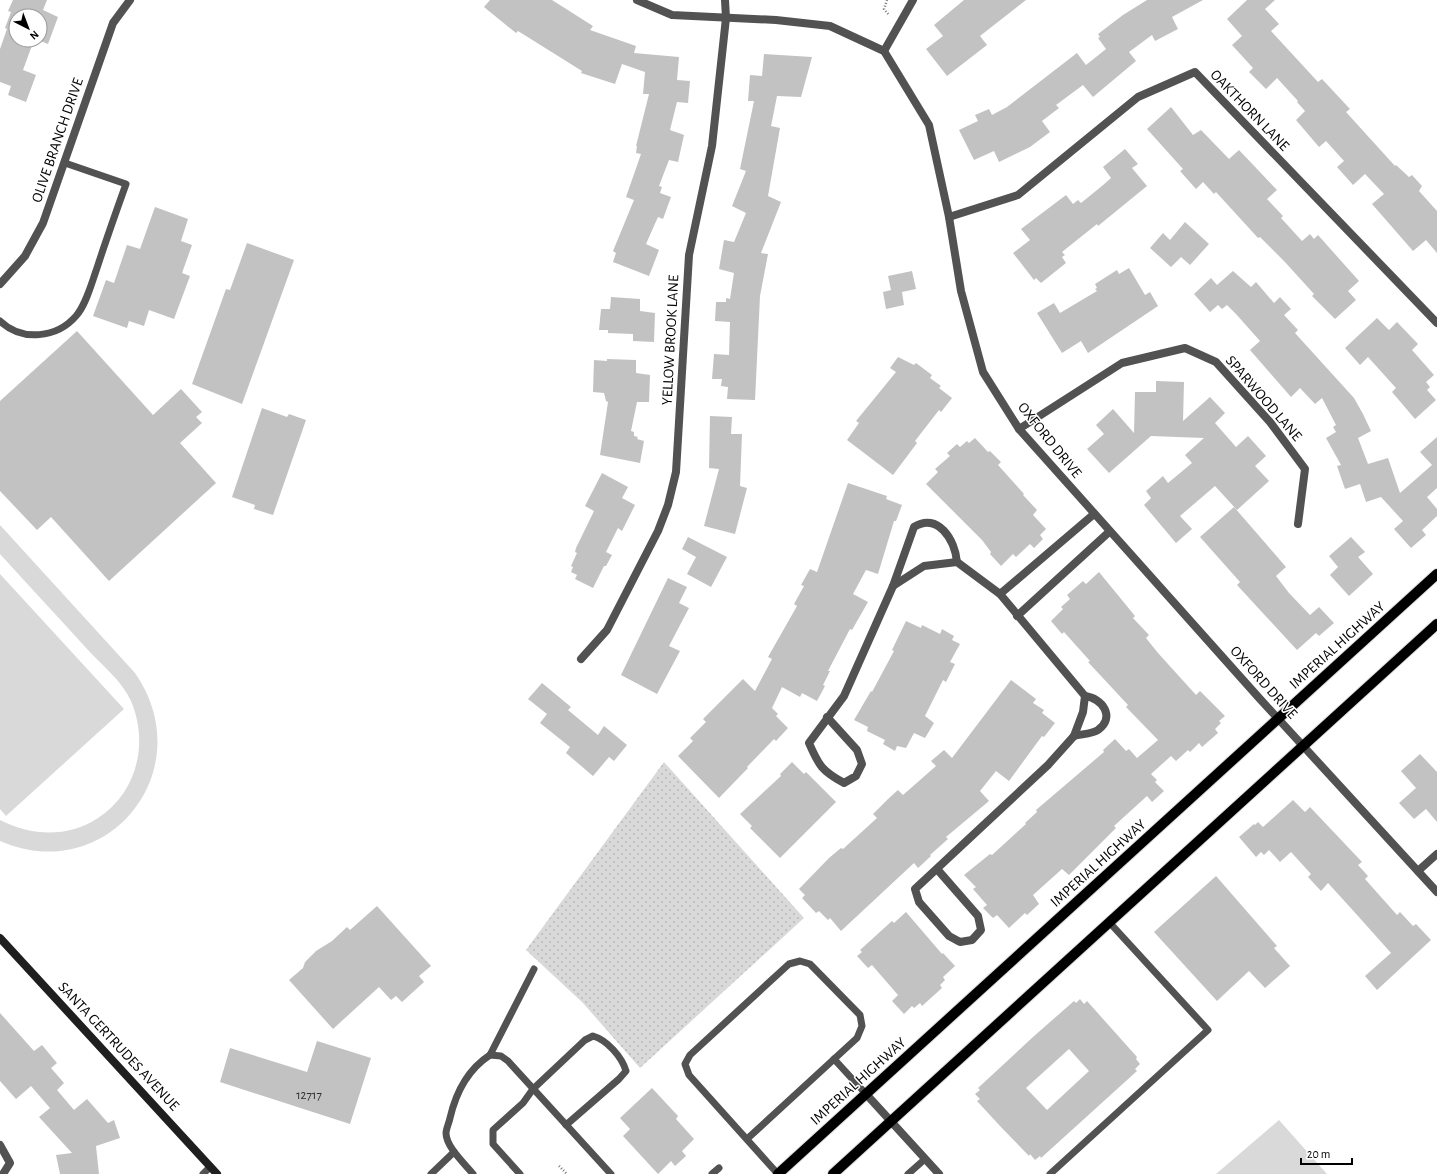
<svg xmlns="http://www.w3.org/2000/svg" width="1437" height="1174" font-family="'Alegreya Sans',sans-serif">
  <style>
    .grass { fill: url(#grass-dots) }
    .park { fill: #d9d9d9 }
    .building { fill: #c2c2c2; fill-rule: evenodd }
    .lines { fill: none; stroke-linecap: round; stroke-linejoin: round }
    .primary-casing { stroke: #dbdbdb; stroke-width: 12 }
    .path { stroke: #747474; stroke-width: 2.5; stroke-dasharray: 1 2; stroke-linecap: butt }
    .service { stroke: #525252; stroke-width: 7 }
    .minor { stroke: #525252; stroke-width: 8 }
    .secondary { stroke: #1f1f1f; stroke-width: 8 }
    .primary { stroke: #000; stroke-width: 10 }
    .labels { text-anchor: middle; stroke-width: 3; stroke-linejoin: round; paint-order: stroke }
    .number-label { font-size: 13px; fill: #303030 }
    .street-label { font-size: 15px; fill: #000; stroke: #fff }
  </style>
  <defs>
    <pattern id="grass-dots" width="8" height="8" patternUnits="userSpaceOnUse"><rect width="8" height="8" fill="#d9d9d9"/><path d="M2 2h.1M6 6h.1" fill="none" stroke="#b8b8b8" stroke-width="1.8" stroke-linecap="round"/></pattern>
  </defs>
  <rect width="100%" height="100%" fill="#fff"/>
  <!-- grass -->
  <polygon class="grass" points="664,762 804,918 640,1068 583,1003 526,950"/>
  <!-- park -->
  <g class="park">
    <path d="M0,525L135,673C202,769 108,888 0,841V820C31,836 68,838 98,818C137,793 149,743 131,701C122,681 102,665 88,650C59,618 29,586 0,554Z"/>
    <polygon points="0,574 124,709 6,816 0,809"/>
    <polygon points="1279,1120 1327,1174 1216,1174"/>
  </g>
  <!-- building -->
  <g class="building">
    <polygon points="13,0 47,0 43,10 58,17 48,44 38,40 40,40 40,16 16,16 16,40 34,40 23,70 36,75 26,102 8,95 11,86 0,82 0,49 7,29 5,28 11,12 8,11"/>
    <polygon points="490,0 552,0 593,26 590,30 636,46 634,53 679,57 677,80 690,81 688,103 677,102 670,130 684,135 678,162 669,160 659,186 662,187 660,193 671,197 663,219 658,217 646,244 659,250 649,276 613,262 616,253 613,251 634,200 626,197 641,154 636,153 637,146 636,146 649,94 643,94 645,72 622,64 615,84 581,73 582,71 518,31 516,33 484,7"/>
    <polygon points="964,0 1026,0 980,36 987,45 947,76 926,49 943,36 934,25"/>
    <polygon points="1147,0 1203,0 1172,17 1178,29 1155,41 1152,35 1129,52 1136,61 1093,97 1083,85 1056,105 1059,108 1042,121 1050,132 1030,147 999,162 994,151 974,160 959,130 978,121 975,115 989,109 992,115 1007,107 1077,53 1086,65 1106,49 1098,38 1100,37 1098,34 1123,15"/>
    <polygon points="1247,0 1275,0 1265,9 1279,24 1271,31 1318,82 1322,79 1350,109 1346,112 1395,166 1396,165 1409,177 1412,175 1422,186 1419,191 1437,211 1437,253 1426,240 1413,251 1372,204 1384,194 1365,174 1353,185 1337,167 1344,161 1326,141 1319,147 1296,120 1305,111 1297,102 1298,101 1277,78 1266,89 1249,72 1253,68 1232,45 1242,36 1227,19"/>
    <polygon points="764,54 812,57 801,97 777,96 771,126 780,128 768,196 781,202 761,253 768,254 760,296 755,400 727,399 728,387 721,386 722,379 712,379 714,354 729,355 730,322 715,321 716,302 726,302 726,298 730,299 734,273 719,269 724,240 734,242 746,213 732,206 746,171 740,169 754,101 748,101 750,75 762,76"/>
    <polygon points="1171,107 1193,135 1201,130 1229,159 1239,150 1277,190 1267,199 1283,216 1281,218 1302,241 1310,234 1314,239 1318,235 1359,281 1348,291 1356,300 1335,319 1312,296 1314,294 1284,261 1260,237 1258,238 1216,192 1214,194 1203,182 1196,189 1180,171 1183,169 1147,129"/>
    <polygon points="1125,149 1138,164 1132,168 1147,186 1109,217 1098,226 1097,224 1062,252 1065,255 1062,257 1066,263 1041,283 1036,278 1034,280 1013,253 1030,240 1021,229 1066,195 1073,204 1078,200 1081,203 1102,186 1111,178 1103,167"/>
    <polygon points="155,207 188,219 181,241 192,245 182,273 190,276 174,319 149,310 144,326 129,321 127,328 93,316 106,280 114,283 127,245 140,249"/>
    <polygon points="1185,222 1209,244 1190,265 1181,257 1171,267 1150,248 1163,233 1170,240"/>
    <polygon points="247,243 294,260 242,404 192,384 226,289 230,290"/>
    <polygon points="1129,268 1145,295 1150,292 1158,306 1088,353 1081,341 1062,353 1037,313 1054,303 1060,313 1097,291 1095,289 1097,288 1095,284 1117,270 1119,274"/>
    <polygon points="912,271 916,289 902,292 904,305 886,309 883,292 891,290 888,276"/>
    <polygon points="1233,271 1251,287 1256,282 1274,303 1280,297 1291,309 1284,315 1298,330 1295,333 1354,398 1363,414 1371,431 1358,438 1368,464 1388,458 1400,493 1432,465 1420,452 1437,437 1437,488 1427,497 1437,509 1437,516 1422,530 1426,535 1411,548 1394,529 1403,521 1381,497 1366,502 1360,484 1345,489 1337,466 1341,465 1326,438 1336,432 1333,427 1336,425 1322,398 1315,404 1300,388 1291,397 1250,350 1260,341 1236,314 1227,305 1222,309 1218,305 1210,312 1194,294 1211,278 1217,285"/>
    <polygon points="611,297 640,299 640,311 655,313 654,342 633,341 633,334 608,333 608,330 599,330 601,309 610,309"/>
    <polygon points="1377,318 1389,330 1397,322 1418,344 1412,350 1434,375 1426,382 1430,387 1427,390 1436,400 1415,419 1392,392 1396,388 1368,357 1360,365 1345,348"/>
    <polygon points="77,331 153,415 181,389 202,412 196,417 202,423 180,443 216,483 109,581 51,517 37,530 0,491 0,401"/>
    <polygon points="898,357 914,365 916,363 932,375 930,378 941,386 939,388 952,398 941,412 939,410 915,441 917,443 893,475 847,440 859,423 856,421 896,372 890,368"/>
    <polygon points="607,359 636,360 636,373 650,375 649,402 637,402 631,431 634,432 634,436 638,437 637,439 644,441 640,463 600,455 608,402 606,401 604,393 593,392 594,360 607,361"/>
    <polygon points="1156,381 1184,382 1183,421 1210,397 1225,413 1215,423 1236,447 1248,436 1266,456 1255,466 1269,481 1237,510 1215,486 1180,516 1192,529 1176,543 1144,505 1151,498 1146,491 1163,476 1168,483 1192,463 1185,455 1204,438 1151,436 1109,473 1087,449 1104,434 1096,425 1113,409 1134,433 1135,392 1156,392"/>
    <polygon points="262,408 287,417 289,414 306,420 273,515 254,509 255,505 232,497"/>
    <polygon points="710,416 732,417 731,434 742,434 740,486 747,488 735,534 704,526 719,469 709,468"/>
    <polygon points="975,438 988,452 990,451 1001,462 998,465 1024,494 1023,495 1037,510 1033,515 1046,529 1040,535 1043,539 1034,548 1030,544 1016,557 1013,554 1001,566 990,554 991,552 982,540 926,484 938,472 935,469 950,456 947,453 957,444 960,447 967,441 969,443"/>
    <polygon points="602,473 628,487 622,498 635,505 622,531 618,528 606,552 612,555 606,566 604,566 593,588 575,579 577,575 571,572 573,567 571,566 577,553 575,552 576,548 594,511 585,506"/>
    <polygon points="848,483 887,496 886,499 902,505 896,521 894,521 878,574 866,570 853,594 868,602 852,630 850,629 828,671 830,671 823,685 825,686 817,701 802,693 800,697 782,687 772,708 778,714 776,716 788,728 776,741 774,739 747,767 748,768 719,798 678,756 693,741 690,738 706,722 703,719 743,679 755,691 772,659 768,657 797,606 794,604 804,586 801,585 810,569 817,572"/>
    <polygon points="1234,507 1286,567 1276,576 1289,593 1310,615 1319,607 1334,623 1319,636 1316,633 1297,650 1237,585 1240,582 1200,537"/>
    <polygon points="688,537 727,557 711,587 687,574 696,557 682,549"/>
    <polygon points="1351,537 1365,552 1358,557 1373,574 1349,596 1330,575 1338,567 1329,556"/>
    <polygon points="1099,572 1135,616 1133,618 1149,635 1146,638 1158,653 1196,695 1200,691 1225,716 1219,721 1221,723 1215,729 1218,733 1202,747 1199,743 1190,752 1188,750 1176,761 1171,756 1151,774 1157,780 1155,782 1164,791 1152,802 1147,796 1114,826 1116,828 1069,875 1062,869 1033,895 1039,904 1027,915 1025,913 1009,928 997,915 993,918 983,908 987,905 973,889 976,887 964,875 990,854 992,855 1026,824 1025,823 1037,812 1036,810 1104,752 1103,750 1115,739 1126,751 1129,749 1137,758 1158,740 1126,707 1128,705 1088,662 1090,661 1064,632 1062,634 1051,621 1063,609 1061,607 1070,599 1067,595 1083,581 1086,584"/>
    <polygon points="668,578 687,587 679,603 689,608 669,646 680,651 657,694 621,675"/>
    <polygon points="906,621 921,628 922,625 940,634 942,629 954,636 952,640 960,644 950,662 955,664 946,682 943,680 925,716 934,723 925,738 914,733 906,748 897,746 895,751 883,744 885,740 867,731 868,727 854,720 871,691 872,692 894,651 892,650"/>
    <polygon points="1011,680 1036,699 1033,703 1044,710 1042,713 1055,723 1044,737 1042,736 1009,781 996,771 980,791 989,801 946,837 948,839 930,855 931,856 918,868 914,863 841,931 830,918 828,920 819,911 816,913 802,898 805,895 799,889 829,858 841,848 843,849 877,818 873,814 888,799 898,790 903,795 936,766 931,761 944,750 952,758"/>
    <polygon points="542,683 571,707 568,710 598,735 604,726 627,745 614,761 609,757 593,776 566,753 570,747 540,723 547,714 528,699"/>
    <polygon points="1420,754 1437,772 1437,822 1426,809 1414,819 1399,803 1416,788 1401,771"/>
    <polygon points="792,762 804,774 806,772 836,802 780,858 750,828 752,826 740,814 781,776 780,774"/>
    <polygon points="1293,800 1305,812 1310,807 1362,862 1358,865 1368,876 1365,879 1397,915 1400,912 1413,926 1416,924 1431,940 1377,990 1365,976 1391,953 1358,916 1328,883 1321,891 1308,877 1311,874 1291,852 1280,862 1269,850 1264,855 1261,852 1256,857 1239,837 1254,824 1255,825 1258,822 1263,827"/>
    <polygon points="1216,876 1277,946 1274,948 1290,966 1265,988 1249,971 1217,1001 1154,932"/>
    <polygon points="377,906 431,966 419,976 424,982 402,1002 396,996 391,1000 379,987 333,1029 289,980 303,968 305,962 316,951 332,941 347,927 350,930"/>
    <polygon points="906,912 942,954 943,953 955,966 943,977 945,980 940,985 942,988 922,1006 920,1003 914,1008 912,1006 904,1014 892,1001 898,995 872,965 868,968 857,956 862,952 860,950 892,921 894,923"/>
    <path d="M1080,999L1084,1004L1087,1001L1137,1057L1136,1059L1140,1064L1135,1069L1137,1071L1041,1158L1040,1156L1035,1160L1030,1154L1029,1156L1000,1126L977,1101L980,1099L975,1094L980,1090L978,1088L1033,1037L1074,1001L1076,1003ZM1069,1049L1089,1071L1047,1110L1026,1088Z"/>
    <polygon points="0,1013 34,1051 42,1045 57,1063 51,1068 64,1083 57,1090 74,1110 87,1099 108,1123 114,1120 120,1138 96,1146 99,1174 60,1174 56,1155 72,1153 39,1117 50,1108 31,1086 16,1099 0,1081"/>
    <polygon points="317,1041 371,1058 350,1124 220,1082 230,1048 307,1072"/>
    <polygon points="652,1088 678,1116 676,1119 694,1139 682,1151 686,1156 675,1166 671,1161 658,1174 623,1136 630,1129 620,1118"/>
  </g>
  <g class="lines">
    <!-- primary casing -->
    <g class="primary-casing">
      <g id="primary">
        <polyline points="778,1174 1437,574"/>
        <polyline points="833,1174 1437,624"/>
      </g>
    </g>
    <!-- path -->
    <g class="path">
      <polyline points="887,0 884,9 889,15"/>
      <polyline points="559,1166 567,1174"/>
    </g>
    <!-- service -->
    <g class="service">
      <path d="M0,321C22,342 57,338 76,316C86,305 92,282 97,268C106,240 116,212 126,184L65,163"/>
      <polyline points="490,1055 534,969"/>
      <polyline points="834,1059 866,1094"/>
      <polyline points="747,1139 857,1038 862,1026 860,1015 810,964 800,961 789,964 690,1055 685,1064 689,1075 768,1163 778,1174"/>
      <polyline points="203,1174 210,1167"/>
      <polyline points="431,1174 454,1152"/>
      <path d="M473,1174C465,1164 446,1147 446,1133C446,1129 449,1123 450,1118C456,1092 467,1070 490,1055L501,1056L508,1061L611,1174"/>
      <path d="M520,1174L493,1144V1130L523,1103L533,1089L585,1040L593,1036C607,1040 622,1057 626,1071L619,1079L566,1125"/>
      <polyline points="712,1174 719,1168"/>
      <polyline points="908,1174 925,1159"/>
      <polyline points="1050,1174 1208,1030 1109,922"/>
    </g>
    <!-- minor -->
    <g class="minor">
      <polyline points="637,0 672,15 776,20 830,26 884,51 929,125 949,217 961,291 983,372 1019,429 1260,699 1437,892"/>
      <polyline points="884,51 913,0"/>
      <polyline points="949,217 1018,195 1138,97 1195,72 1437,323"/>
      <polyline points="0,284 25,256 43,223 113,23 130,0"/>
      <polyline points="1019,429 1122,363 1185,348 1216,362 1270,422 1305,469 1298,524"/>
      <polyline points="893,586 924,566 957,562 1000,594 1085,696 1083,712 1074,736 1048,765 915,889 919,902 949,936 960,942 972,940 981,930 978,916 937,869"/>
      <polyline points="1000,594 1094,514"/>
      <polyline points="1017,616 1109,532"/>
      <polyline points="581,659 607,630 658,531 668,505 676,472 689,255 712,146 726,18 725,0"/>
      <path d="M827,717L857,750L862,764L856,776L844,783C822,771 819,766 809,743L844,696L893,586L914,527C938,512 955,540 957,562"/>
      <path d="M1074,736C1081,734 1092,734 1098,730C1116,717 1102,698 1085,696"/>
      <polyline points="1418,871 1437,854"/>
      <polyline points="866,1094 939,1174"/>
      <polyline points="0,1145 10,1163 3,1174"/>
    </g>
    <!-- secondary -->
    <polyline class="secondary" points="0,938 217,1174"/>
    <!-- primary -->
    <use href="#primary" class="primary"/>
  </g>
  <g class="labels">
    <!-- number labels -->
    <g class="number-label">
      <text x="309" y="1099">12717</text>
    </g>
    <!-- street labels -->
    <g class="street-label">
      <text transform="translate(1250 110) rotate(46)" y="5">OAKTHORN LANE</text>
      <text transform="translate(57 140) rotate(-71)" y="5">OLIVE BRANCH DRIVE</text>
      <text transform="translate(670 340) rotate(-87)" y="5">YELLOW BROOK LANE</text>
      <text transform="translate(1264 398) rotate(49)" y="5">SPARWOOD LANE</text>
      <text transform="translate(1050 440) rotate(51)" y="5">OXFORD DRIVE</text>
      <text transform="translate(1337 645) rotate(-42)" y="5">IMPERIAL HIGHWAY</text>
      <text transform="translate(1264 682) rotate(48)" y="5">OXFORD DRIVE</text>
      <text transform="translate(1098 863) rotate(-42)" y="5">IMPERIAL HIGHWAY</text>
      <text transform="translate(119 1046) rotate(47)" y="5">SANTA GERTRUDES AVENUE</text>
      <text transform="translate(858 1081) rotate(-42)" y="5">IMPERIAL HIGHWAY</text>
    </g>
  </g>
  <!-- north arrow -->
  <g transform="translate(28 28) rotate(138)"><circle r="19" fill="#ffffff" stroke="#999999"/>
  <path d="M0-3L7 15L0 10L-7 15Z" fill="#000000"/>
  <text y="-6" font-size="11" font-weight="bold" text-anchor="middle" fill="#000000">N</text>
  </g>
  <!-- scale -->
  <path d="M1301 1158v6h51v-6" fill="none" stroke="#000000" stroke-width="2"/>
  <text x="1307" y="1158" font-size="12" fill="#000000" stroke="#ffffff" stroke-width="3" paint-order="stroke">20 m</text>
</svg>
